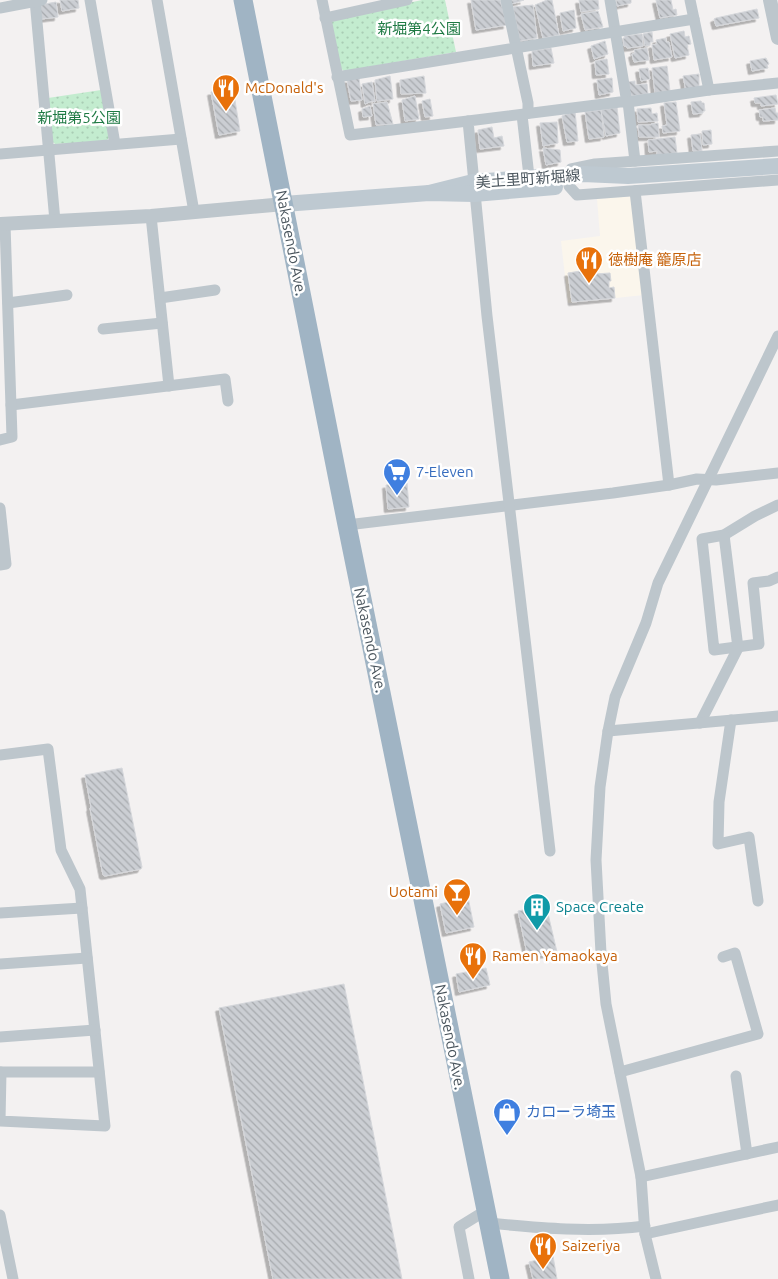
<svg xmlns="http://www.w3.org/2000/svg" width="778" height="1279" font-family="Ubuntu,'Noto Sans JP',sans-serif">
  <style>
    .commercial { fill: #fbf6ec }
    .park { fill: url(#park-dots) }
    .building { fill: url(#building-back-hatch); stroke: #d5d7db; filter: url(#shadow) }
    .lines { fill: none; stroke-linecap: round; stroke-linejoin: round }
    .minor { stroke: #bdc6cc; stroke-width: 11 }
    .tertiary { stroke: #bdc6cc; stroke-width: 14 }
    .secondary { stroke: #bec9d1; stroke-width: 16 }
    .trunk { stroke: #a0b4c4; stroke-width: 19 }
    .labels { text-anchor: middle; stroke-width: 5; stroke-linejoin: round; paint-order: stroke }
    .park-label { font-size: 15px; fill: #1f7a44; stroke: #fff }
    .food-label { font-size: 15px; fill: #c56008; stroke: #fff; text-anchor: start }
    .street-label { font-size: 15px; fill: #4a555d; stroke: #fff }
    .shop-label { font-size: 15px; fill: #366cbe; stroke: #fff; text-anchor: start }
    .culture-label { font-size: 15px; fill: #0d838f; stroke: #fff; text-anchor: start }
  </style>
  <defs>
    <pattern id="park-dots" width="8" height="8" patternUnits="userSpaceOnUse" patternTransform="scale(1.25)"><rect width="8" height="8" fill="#c3eccf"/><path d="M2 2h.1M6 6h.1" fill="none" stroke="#a9ccb4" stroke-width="1.8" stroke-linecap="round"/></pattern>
    <pattern id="building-back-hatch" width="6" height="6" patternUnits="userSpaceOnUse" patternTransform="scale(1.25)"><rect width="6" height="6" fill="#cbced3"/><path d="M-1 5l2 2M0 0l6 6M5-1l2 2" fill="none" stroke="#a7aaae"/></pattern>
    <filter id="shadow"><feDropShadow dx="-3.5" dy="3.5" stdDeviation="0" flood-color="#0004"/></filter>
  </defs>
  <rect width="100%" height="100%" fill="#f3f1f1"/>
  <!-- commercial -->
  <polygon class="commercial" points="632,196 644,295 568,303 561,241 600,236 597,199"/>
  <!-- park -->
  <g class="park">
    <polygon points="422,0 445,0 456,52 344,71 340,68 331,23 334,19"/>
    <polygon points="101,90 109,138 106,141 55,144 51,140 48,98"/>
  </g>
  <!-- building -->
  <g class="building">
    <polygon points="60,0 78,0 79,8 62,11"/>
    <polygon points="471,0 500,0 507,25 476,30"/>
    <polygon points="510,0 524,0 511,4"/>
    <polygon points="547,0 552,0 559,35 543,38 535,5"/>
    <polygon points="579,0 598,0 599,9 581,12"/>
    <polygon points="616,0 631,0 631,3 617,6"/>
    <polygon points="656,0 671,0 673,10 676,9 677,15 660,18"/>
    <polygon points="56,2 58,17 41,19 39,5"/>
    <polygon points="533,5 537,38 520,41 513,7"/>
    <polygon points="757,9 759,18 716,26 714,19 716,18"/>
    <polygon points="574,10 576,28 563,31 560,13"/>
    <polygon points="598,11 603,27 585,30 581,14"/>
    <polygon points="684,31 685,37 689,36 691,44 687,45 689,55 675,58 670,34"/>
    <polygon points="652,32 653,42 650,42 650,45 645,46 643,34"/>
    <polygon points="642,34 643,46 627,48 626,46 624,46 623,38 625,38 624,36"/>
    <polygon points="666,38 666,42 669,42 672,57 654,60 652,45 657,44 656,40"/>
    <polygon points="605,41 608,54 594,59 591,46"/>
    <polygon points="551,48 554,63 533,66 532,51"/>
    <polygon points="647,48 649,60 634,62 632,54 635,53 634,50"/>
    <polygon points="766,58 769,64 767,65 768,68 752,71 750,61"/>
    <polygon points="607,59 609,74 596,75 595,61"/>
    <polygon points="667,66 670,91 655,93 652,68"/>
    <polygon points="648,68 650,79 641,81 639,69"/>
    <polygon points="699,74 699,89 686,91 683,76"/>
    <polygon points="390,76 393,99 377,101 375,80"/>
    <polygon points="424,76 426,93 401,94 400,80"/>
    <polygon points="359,78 362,100 351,101 347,80"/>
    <polygon points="612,78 613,92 599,95 597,80"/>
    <polygon points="635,81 635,85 647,84 648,94 632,96 630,93 628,82"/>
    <polygon points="372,82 375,102 372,101 365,104 362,84"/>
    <polygon points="233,88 240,131 219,135 211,92"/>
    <polygon points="776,95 778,104 761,106 761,103 755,103 754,98"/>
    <polygon points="415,96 419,119 405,121 402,100"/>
    <polygon points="430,99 433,116 425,117 422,101"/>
    <polygon points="701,101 702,103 704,103 705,111 703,111 703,113 693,114 691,102"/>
    <polygon points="387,102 393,124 376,125 373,104"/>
    <polygon points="676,102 680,131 663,133 662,126 667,125 664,103"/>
    <polygon points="370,106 372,116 363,117 362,109"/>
    <polygon points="617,107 620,133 606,136 601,110"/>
    <polygon points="651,108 652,114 657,113 658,121 638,122 637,109"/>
    <polygon points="775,108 776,113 778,113 778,120 763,121 763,117 760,117 759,110"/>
    <polygon points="601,110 604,137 589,139 585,112"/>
    <polygon points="575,111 578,141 567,142 562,116"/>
    <polygon points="557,122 558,143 543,146 540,123"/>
    <polygon points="658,123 659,137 639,137 638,125 651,125 651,124"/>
    <polygon points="492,127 494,138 502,136 504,146 480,149 478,130"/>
    <polygon points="711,130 712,144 703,145 702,131"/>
    <polygon points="700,134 702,151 693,151 691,135"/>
    <polygon points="675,137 677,153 657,156 657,151 649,152 648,140"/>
    <polygon points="543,148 560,150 561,162 546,165"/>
    <polygon points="593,269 594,274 610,273 611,281 609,281 609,288 614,287 615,298 572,302 568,273"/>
    <polygon points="407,483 409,507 388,509 386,485"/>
    <polygon points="122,768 142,867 141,869 105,876 103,875 90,808 91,807 85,775"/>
    <polygon points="468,897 474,927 446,933 440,904"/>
    <polygon points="546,905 557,952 528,958 518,911"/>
    <polygon points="486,968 490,985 459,992 456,974"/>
    <polygon points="344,984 402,1279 273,1279 219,1008"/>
    <polygon points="553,1256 557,1279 533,1279 529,1262"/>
  </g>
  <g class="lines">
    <!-- minor -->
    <g class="minor">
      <polyline points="35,0 55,221"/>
      <polyline points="90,0 115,144"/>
      <polyline points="157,0 194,212"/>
      <polyline points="322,0 350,135 468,121"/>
      <polyline points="506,0 528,103 528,113"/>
      <polyline points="610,0 626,97 628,102 635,161"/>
      <polyline points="690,0 709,90"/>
      <polyline points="0,8 42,0"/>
      <polyline points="325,18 407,0"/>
      <polyline points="337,77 694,19"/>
      <polyline points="522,115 530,185"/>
      <polyline points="0,154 181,139"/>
      <polyline points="571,169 595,164 778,151"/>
      <polyline points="568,175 569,186 577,195 778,180"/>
      <polyline points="635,191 669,485"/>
      <polyline points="151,216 169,386"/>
      <polyline points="160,298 215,290"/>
      <polyline points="8,303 67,295"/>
      <polyline points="103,329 162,323"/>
      <polyline points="11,405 225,379 228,401"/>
      <polyline points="0,440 12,437 5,224"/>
      <polyline points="778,505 755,516 724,535 702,539 714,650 759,644 753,583 769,581 778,577"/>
      <polyline points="0,508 6,564 0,565"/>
      <polyline points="347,525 613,493 669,485 697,479 716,480 778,473"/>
      <polyline points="731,720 719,802 718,844 749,837 758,901"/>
      <polyline points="700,723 738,648 724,535"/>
      <polyline points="608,731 778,716"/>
      <polyline points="0,755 48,749 61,850 80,889 105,1126 0,1121 1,1072"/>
      <polyline points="550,851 487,316 468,121 620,102 628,102 709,90 778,83"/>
      <polyline points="0,913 82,908"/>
      <polyline points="0,964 87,958"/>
      <polyline points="0,1037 95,1030"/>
      <polyline points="0,1072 99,1072"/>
      <polyline points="620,1072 758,1034 735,953 723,957"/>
      <polyline points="736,1076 747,1154"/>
      <polyline points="641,1177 778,1147"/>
      <polyline points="0,1215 13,1279"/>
      <path d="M488,1223C540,1228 592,1233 645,1226"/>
      <polyline points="645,1234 778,1205"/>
      <polyline points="469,1279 459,1227 485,1211"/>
      <polyline points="656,1279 645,1234 641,1177 606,1004 601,953 596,860 600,787 608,731 615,697 646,623 658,583 778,336"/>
    </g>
    <!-- tertiary -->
    <g class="tertiary">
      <polyline points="770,0 778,38"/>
      <polyline points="0,224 151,216 284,204"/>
    </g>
    <!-- secondary -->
    <g class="secondary">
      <polyline points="429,193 473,182 583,174 628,176 778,166"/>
      <polyline points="284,204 429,193 474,194 555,187"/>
    </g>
    <!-- trunk -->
    <polyline class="trunk" points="243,0 347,525 500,1279"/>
  </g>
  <!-- icons -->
  <defs>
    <g id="restaurant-pin" transform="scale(1.4375)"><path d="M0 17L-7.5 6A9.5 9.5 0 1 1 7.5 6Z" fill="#e8710a" stroke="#fff"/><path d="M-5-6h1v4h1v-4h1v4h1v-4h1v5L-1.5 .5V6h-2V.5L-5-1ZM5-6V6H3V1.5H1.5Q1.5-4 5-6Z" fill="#fff"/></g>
    <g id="supermarket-pin" transform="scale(1.4375)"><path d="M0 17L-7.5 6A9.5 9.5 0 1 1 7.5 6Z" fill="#3f7fe0" stroke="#fff"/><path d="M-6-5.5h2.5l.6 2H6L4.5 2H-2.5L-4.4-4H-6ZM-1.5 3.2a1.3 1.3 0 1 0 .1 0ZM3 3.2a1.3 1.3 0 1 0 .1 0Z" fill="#fff"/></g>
    <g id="bar-pin" transform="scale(1.4375)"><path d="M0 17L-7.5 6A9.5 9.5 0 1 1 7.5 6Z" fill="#e8710a" stroke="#fff"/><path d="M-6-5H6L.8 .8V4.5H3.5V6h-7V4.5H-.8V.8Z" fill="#fff"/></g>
    <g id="building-pin" transform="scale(1.4375)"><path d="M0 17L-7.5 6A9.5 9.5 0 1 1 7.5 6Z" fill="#0f9aa8" stroke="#fff"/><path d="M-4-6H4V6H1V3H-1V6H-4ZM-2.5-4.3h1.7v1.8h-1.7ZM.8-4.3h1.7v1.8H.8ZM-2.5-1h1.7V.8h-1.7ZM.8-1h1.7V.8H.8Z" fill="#fff"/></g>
    <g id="shop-pin" transform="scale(1.4375)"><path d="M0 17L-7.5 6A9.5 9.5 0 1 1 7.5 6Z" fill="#3f7fe0" stroke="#fff"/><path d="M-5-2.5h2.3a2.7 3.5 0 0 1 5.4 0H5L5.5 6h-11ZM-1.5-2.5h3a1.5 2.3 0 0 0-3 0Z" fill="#fff"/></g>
  </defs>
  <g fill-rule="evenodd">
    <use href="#restaurant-pin" x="226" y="88"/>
    <use href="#restaurant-pin" x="589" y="260"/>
    <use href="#supermarket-pin" x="397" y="472"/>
    <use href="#bar-pin" x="457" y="892"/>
    <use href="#building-pin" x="537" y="907"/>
    <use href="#restaurant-pin" x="473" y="956"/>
    <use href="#shop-pin" x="507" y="1112"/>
    <use href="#restaurant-pin" x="543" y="1246"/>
  </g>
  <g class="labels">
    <!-- park labels -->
    <g class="park-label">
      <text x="419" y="34">新堀第4公園</text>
      <text x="79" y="123">新堀第5公園</text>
    </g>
    <!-- food labels -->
    <g class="food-label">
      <text x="245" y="93">McDonald's</text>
      <text x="608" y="265">徳樹庵 籠原店</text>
      <text x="438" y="897" text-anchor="end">Uotami</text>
      <text x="492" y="961">Ramen Yamaokaya</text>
      <text x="562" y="1251">Saizeriya</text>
    </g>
    <!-- street labels -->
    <g class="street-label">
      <text transform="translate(528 179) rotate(-4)" y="5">美土里町新堀線</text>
      <text transform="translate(291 243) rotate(79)" y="5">Nakasendo Ave.</text>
      <text transform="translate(370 640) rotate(78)" y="5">Nakasendo Ave.</text>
      <text transform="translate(450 1037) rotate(79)" y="5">Nakasendo Ave.</text>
    </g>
    <!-- shop labels -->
    <g class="shop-label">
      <text x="416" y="477">7-Eleven</text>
      <text x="526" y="1117">カローラ埼玉</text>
    </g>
    <!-- culture labels -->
    <g class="culture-label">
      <text x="556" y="912">Space Create</text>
    </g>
  </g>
</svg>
